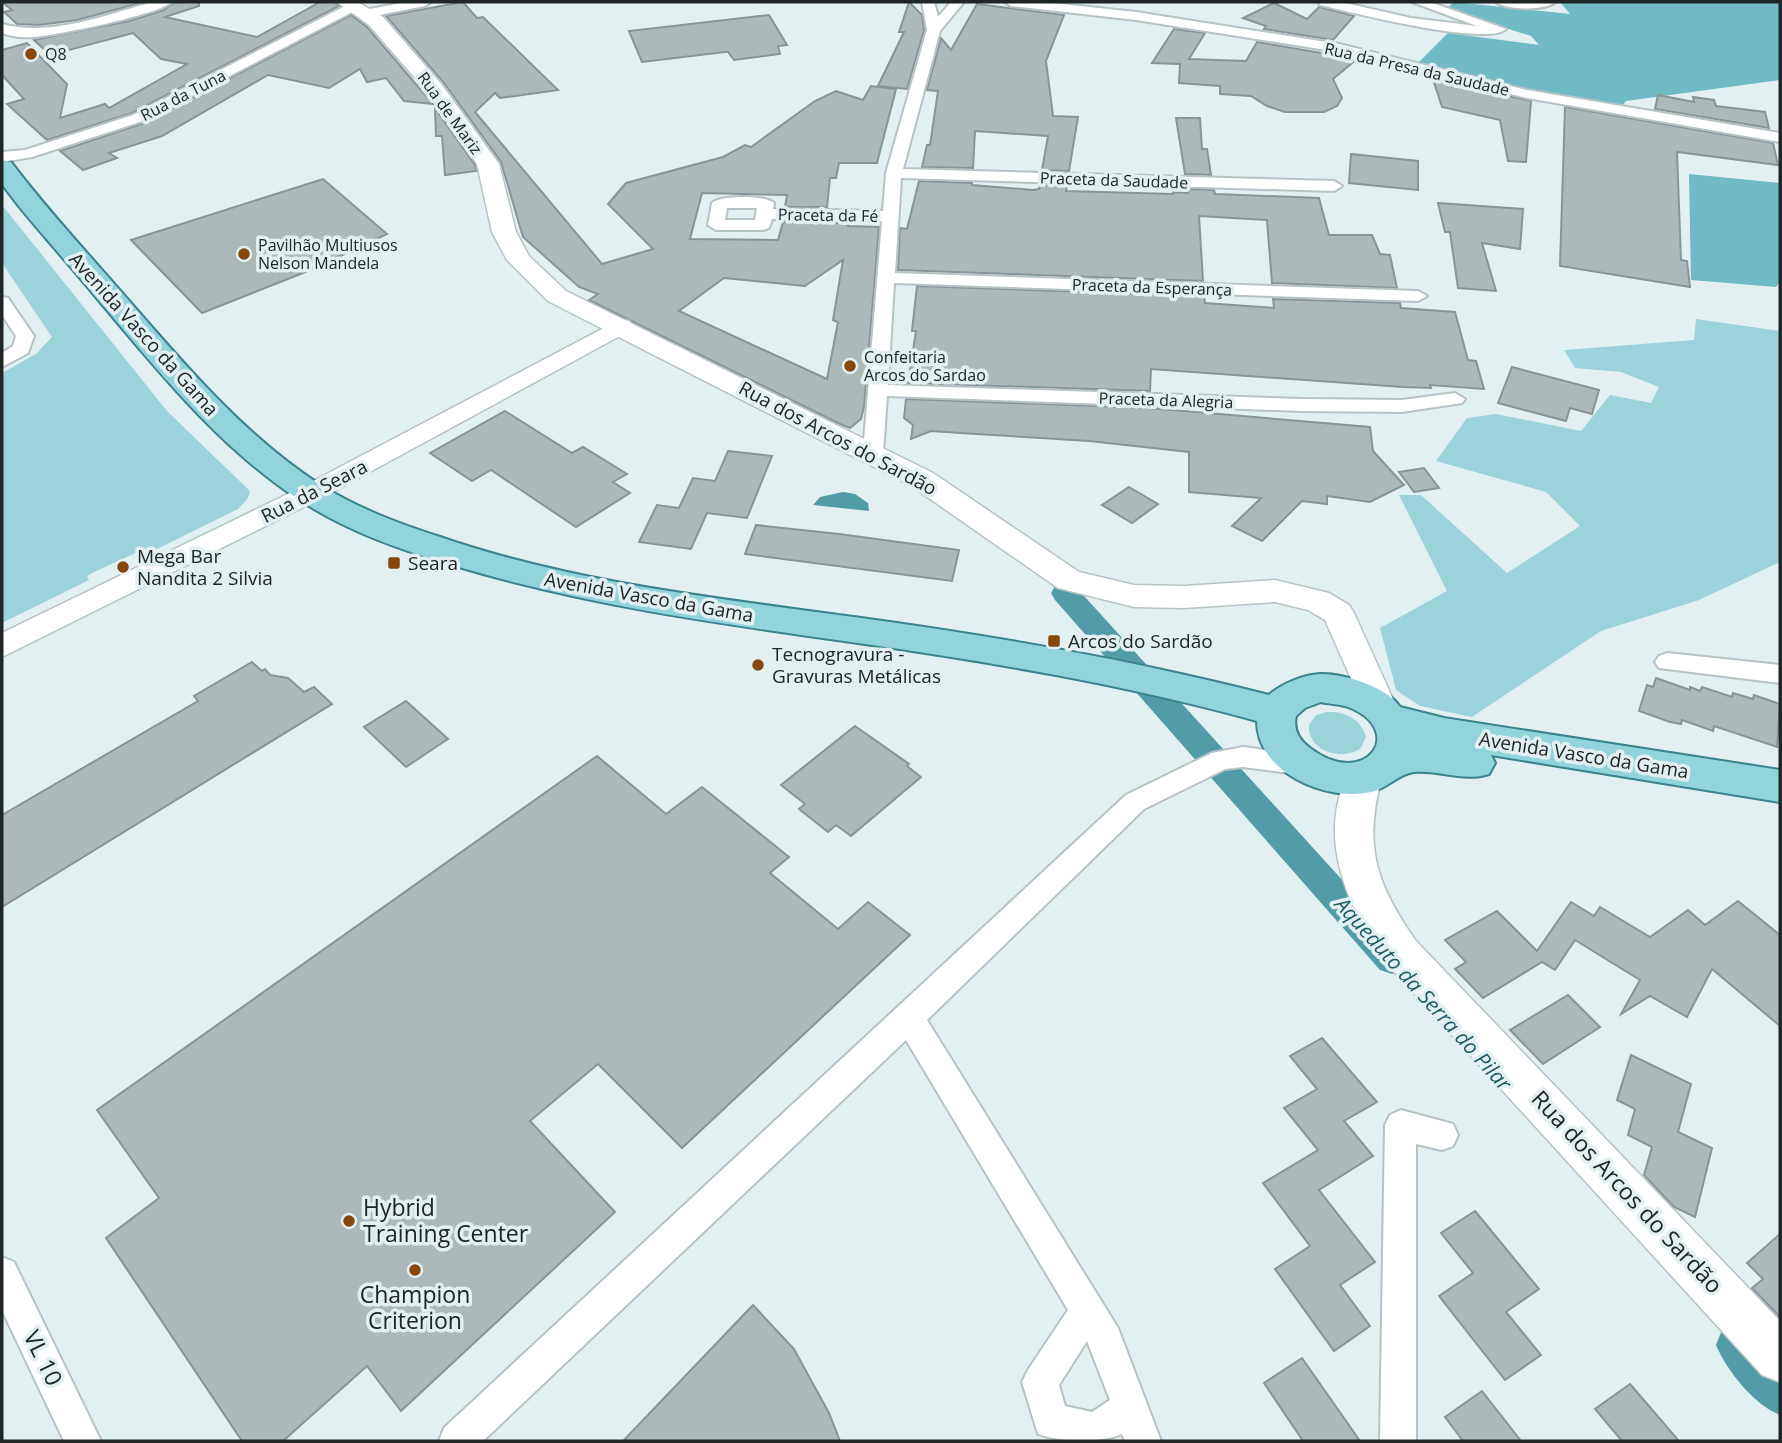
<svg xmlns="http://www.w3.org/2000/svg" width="1782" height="1443" font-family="'Open Sans',sans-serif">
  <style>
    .green { fill: #9cd3db }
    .forest { fill: #6fbac4 }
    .water { fill: #529ca7 }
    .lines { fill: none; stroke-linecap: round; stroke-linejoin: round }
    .canal { fill: #529ca7; fill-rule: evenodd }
    .building { fill: #acb8ba; stroke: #889496; stroke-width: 2; fill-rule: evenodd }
    .minor-casing { stroke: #b6c3c4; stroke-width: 4 }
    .tertiary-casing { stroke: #b6c3c4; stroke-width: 3 }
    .secondary-casing { stroke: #b6c3c4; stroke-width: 3 }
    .primary-casing { stroke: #3b838d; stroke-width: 4 }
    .minor { fill: #fff; fill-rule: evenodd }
    .tertiary { fill: #fff; fill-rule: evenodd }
    .secondary { fill: #fff; fill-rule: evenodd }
    .primary { fill: #92d3dc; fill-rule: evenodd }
    .poi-dot { fill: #86470a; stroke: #e3f0f2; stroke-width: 2.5 }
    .labels { text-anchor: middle; stroke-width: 7; stroke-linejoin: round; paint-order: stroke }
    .far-poi-label { font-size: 16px; fill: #202526; stroke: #e3f0f2; text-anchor: start }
    .far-street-label { font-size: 16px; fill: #202526; stroke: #e3f0f2 }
    .street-label { font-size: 19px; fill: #202526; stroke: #e3f0f2 }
    .poi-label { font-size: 19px; fill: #202526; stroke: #e3f0f2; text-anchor: start }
    .water-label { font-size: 21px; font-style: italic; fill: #1d5c64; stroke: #e3f0f2 }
    .near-street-label { font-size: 23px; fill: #202526; stroke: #e3f0f2 }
    .near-poi-label { font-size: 23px; fill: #202526; stroke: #e3f0f2; text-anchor: start }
  </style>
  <rect width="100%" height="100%" fill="#e3f0f2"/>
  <!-- green -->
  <g class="green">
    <polygon points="2,205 167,411 250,491 248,498 238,509 157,549 149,547 94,572 87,576 89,580 2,623 2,373 36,354 52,337 2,263"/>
    <polygon points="1696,319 1780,331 1780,562 1699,600 1601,631 1472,717 1420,706 1396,690 1380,628 1447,591 1399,495 1421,495 1507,573 1580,526 1546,492 1436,461 1467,418 1496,414 1581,431 1610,395 1651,403 1659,387 1621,372 1575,368 1564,350 1694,340"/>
    <path d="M1326,712C1344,711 1361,718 1366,737L1361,748C1342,762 1307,751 1309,725L1316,715Z"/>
  </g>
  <!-- forest -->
  <g class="forest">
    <polygon points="1454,2 1570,14 1560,2 1780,2 1780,80 1626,101 1622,106 1506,85 1419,62 1448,33 1539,45 1531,36 1446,9"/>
    <polygon points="1689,174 1780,183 1780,282 1776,287 1691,280"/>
  </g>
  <!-- water -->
  <polygon class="water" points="843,492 855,494 868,503 869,511 813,505 820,497"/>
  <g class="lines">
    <!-- canal -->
    <g class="canal">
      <polygon points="1065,584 1075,586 1404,948 1409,959 1404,970 1392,974 1380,970 1055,600 1051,593 1055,586"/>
      <path d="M1737,1324L1752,1330L1780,1362V1415C1754,1405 1727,1371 1716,1345L1722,1330Z"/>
    </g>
  </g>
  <!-- building -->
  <g class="building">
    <polygon points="2,2 144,2 77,20 39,25 17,24 4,12 12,10"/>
    <polygon points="174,2 199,2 199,6 165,17 257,37 320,2 335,2 339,6 132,113 47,140 7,104 24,99 2,75 2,50 27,43 67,84 60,118 105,104 109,108 187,64 161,59 133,33 50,55 34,40 129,21 164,10"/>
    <path d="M463,2L477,18L483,17L558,90L500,98L495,93L475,112L602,264L653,249L608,204L626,183L723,157L745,145L751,147L815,101L836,91L863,100L871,86L896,89L877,163H839L836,178H830L827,207H785L787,195L702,193L690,239L778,240L783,222L848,223V226L879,227L864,407L861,419L850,428L840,424L589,300L598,294L579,287L523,237L501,162L444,83L386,16ZM843,260L833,320L838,322L827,379L679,311L724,278L805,286Z"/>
    <polygon points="909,2 922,15 924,30 907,89 878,86 904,32 899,32"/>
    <polygon points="1274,3 1307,19 1319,7 1354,16 1333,40 1264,29 1266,26 1243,18"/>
    <polygon points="977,4 1064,15 1046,61 1053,116 1078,117 1069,171 1042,170 1048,136 975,131 973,168 922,167 927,145 930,145 938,91 927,90 941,38 951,50"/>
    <polygon points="351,15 367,27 433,104 404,101 386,78 367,82 360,69 329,88 268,75 162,136 109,153 117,158 83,170 60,151 144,123"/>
    <polygon points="769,15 787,45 778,46 780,54 734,60 728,52 725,52 642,62 629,31"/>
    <polygon points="1174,29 1205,33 1189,59 1246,61 1257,42 1357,59 1333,79 1342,98 1337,106 1324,112 1285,112 1267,106 1251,96 1220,94 1220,86 1179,83 1180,64 1152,63"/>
    <polygon points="1433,79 1531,101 1526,162 1508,161 1500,120 1442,107"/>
    <polygon points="1658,95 1694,102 1693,97 1714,100 1716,106 1765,112 1769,128 1655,109"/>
    <polygon points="1565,107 1773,143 1778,165 1677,152 1681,260 1687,261 1690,287 1560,266"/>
    <polygon points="435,108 475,165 476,171 445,175 442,136 436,136"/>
    <polygon points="1176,118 1200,118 1202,149 1207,149 1211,175 1185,174"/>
    <polygon points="1351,154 1418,161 1418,190 1349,183"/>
    <polygon points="323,179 387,234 313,269 202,313 131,240"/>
    <polygon points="919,181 972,183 972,185 1033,190 1039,189 1040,185 1067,186 1066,191 1173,194 1173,192 1188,193 1187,189 1214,190 1215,194 1319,198 1329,235 1372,235 1380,254 1390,255 1397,288 1272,283 1267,220 1199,216 1203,281 898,270 900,228 907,229"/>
    <polygon points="1438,203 1523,209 1520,249 1482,243 1496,291 1458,288 1450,232 1445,232"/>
    <polygon points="917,286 1204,296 1205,303 1274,308 1273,299 1400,303 1401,308 1455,312 1468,360 1476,361 1484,389 1430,385 1431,388 1403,387 1151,369 1150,391 908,383 916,331 912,331"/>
    <polygon points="1512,367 1599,390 1592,414 1570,408 1566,421 1498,403"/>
    <polygon points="906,399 1149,408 1370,427 1373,451 1404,485 1370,502 1327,496 1327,504 1302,501 1262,541 1232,526 1261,498 1189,492 1189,452 1089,441 960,433 931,431 911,439 913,425 904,418"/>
    <polygon points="505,411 572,453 583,447 627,474 613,482 630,493 576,527 491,470 472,481 430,453"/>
    <polygon points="728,451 772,456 747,518 707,513 691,549 639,542 657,505 679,508 693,478 715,481"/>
    <polygon points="1424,468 1439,488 1414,492 1399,472"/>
    <polygon points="1129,487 1158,504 1132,523 1102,505"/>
    <polygon points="756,525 839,534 959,550 952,581 745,554"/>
    <polygon points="252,662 262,671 265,669 270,675 288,678 304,692 314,687 332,704 2,907 2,815 198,701 194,696"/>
    <polygon points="1656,678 1690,690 1690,687 1700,691 1702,687 1732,697 1733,693 1753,699 1754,695 1780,704 1777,747 1714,726 1713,731 1682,720 1681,724 1670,722 1639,711 1647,685 1653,687"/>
    <polygon points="406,701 448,739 406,767 364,727"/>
    <polygon points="855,726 909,764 907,766 921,777 851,836 836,825 828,832 799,809 805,804 781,785"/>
    <polygon points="597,756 666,814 702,787 789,857 770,873 838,929 868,902 910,935 682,1148 598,1064 530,1121 615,1212 401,1411 367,1366 283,1441 242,1441 106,1238 159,1198 97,1110"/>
    <polygon points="1738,901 1780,935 1780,1026 1712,969 1687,1017 1650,996 1621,1014 1640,980 1575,940 1555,970 1542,962 1483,998 1455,969 1466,962 1445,940 1497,911 1537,951 1571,902 1594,916 1600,907 1650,937 1688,910 1705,925"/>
    <polygon points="1568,995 1600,1027 1543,1064 1510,1030"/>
    <polygon points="1322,1038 1377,1102 1344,1121 1373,1156 1319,1190 1375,1262 1340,1285 1370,1326 1334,1351 1275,1269 1310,1246 1263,1183 1318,1150 1284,1108 1317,1089 1290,1056"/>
    <polygon points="1631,1055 1691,1084 1678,1132 1712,1148 1695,1217 1674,1207 1644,1175 1652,1147 1628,1135 1635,1109 1617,1100"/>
    <polygon points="1475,1211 1539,1289 1506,1312 1541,1355 1505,1380 1439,1296 1473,1273 1441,1233"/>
    <polygon points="1780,1234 1780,1317 1752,1288 1763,1279 1747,1263"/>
    <polygon points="753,1305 794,1349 829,1413 840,1441 623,1441"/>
    <polygon points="1302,1358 1360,1441 1303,1441 1264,1383"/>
    <polygon points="1630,1384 1679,1441 1622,1441 1595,1409"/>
    <polygon points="1482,1391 1521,1441 1463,1441 1445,1417"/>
  </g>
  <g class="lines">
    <!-- minor casing -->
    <g class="minor-casing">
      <g id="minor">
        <path d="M153,2H172C157,15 58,35 34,37C23,38 12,37 2,33V24C51,37 105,15 153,2Z"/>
        <polygon points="353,2 359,6 358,9 143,121 32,157 2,162 2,152 25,150 133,115"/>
        <polygon points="407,2 431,2 425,6 364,18 357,14 359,11"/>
        <path d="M922,2H934L938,17L951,2H964L940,31L903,169L1334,181L1342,186L1334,191L901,178L895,273L1418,291L1427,296L1418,301L894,283L888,385L1302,399L1402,400L1455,393L1465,399L1462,403L1402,412L1302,411L887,396L883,453L880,457H866L863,453L882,221L772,219L769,228L763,230H716L708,225L712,203C720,195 766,195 774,203L773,209L883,211L886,173L927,30ZM727,208H757L755,220H725Z"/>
        <polygon points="1005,2 1043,2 1136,12 1339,44 1527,90 1780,133 1780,142 1527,98 1339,52 1136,20 1011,6"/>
        <path d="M1319,2H1341L1411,18L1477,26L1412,2H1430L1506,29C1487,47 1350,12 1320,5Z"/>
        <path d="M1496,2H1555C1546,11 1505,10 1496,2Z"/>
        <polygon points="2,297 8,298 34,336 28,353 2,367 2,353 13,346 16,336 2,315"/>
        <polygon points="1667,653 1780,665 1780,683 1659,668 1655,662 1659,656"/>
        <path d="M1243,747L1304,755L1313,758L1317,765L1313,772L1304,775L1243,767L1225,769L1144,809L927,1020L1118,1328L1161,1441H1125L1122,1434C1101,1443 1062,1443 1038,1434L1022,1382L1028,1370L1068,1310L906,1040L483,1441H439L444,1428L1126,795L1212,753ZM1087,1341L1110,1400L1092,1412L1065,1406L1059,1385Z"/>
        <polygon points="1401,1110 1453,1124 1458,1135 1453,1146 1442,1150 1416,1144 1416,1441 1380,1441 1385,1125 1390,1115"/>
        <polygon points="2,1257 14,1262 101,1441 64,1441 2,1310"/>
      </g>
    </g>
    <!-- tertiary casing -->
    <g class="tertiary-casing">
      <polygon id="tertiary" points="621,319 629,321 633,326 629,331 320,499 2,657 2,633 302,487"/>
    </g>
    <!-- secondary casing -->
    <g class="secondary-casing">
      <g id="secondary">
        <polygon points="337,2 358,2 383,17 442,85 499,164 516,232 529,256 566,291 933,473 1079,572 1134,585 1184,586 1275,580 1329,593 1349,605 1354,613 1397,708 1392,717 1380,721 1368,717 1325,620 1308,610 1275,602 1184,608 1134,607 1058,588 913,487 548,301 507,260 492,232 477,164 428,93 369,25"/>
        <path d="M1364,763L1377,767L1382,777C1363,846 1376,884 1416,941L1780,1321V1382L1762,1375L1388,965C1347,906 1314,837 1351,767Z"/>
      </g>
    </g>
    <!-- primary casing -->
    <g class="primary-casing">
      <path id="primary" d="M2,160L11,162C44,206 81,246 117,287C180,359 241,434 322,486C359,509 400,524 440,537C574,583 715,598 854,617C994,636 1133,660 1269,695C1281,684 1303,675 1320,674C1343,673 1387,687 1400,707L1444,718L1780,770V802L1491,755L1495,763L1489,774C1464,782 1440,770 1414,772C1398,774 1388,788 1371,792C1327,802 1257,773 1257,721C1126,685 992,662 858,643C723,624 589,606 459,567C403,551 346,531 298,499C219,447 160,373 100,302C73,269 45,238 18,205L2,184ZM1321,702C1329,704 1340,704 1348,707C1408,730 1366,791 1310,748C1299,740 1293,730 1296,716L1305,708Z"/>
    </g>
    <!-- minor -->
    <use href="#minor" class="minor"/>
    <!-- tertiary -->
    <use href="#tertiary" class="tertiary"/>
    <!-- secondary -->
    <use href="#secondary" class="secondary"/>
    <!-- primary -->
    <use href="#primary" class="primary"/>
  </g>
  <!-- markers -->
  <g class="poi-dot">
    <circle cx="31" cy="54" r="7"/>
    <circle cx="244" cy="254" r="7"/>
    <circle cx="850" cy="366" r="7"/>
    <rect x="387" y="556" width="14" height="14" rx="3.5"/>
    <circle cx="123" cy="567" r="7"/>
    <rect x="1047" y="634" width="14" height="14" rx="3.5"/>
    <circle cx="758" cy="665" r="7"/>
    <circle cx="349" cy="1221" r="7"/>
    <circle cx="415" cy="1270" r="7"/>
  </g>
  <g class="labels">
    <!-- far-poi labels -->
    <g class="far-poi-label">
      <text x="45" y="60">Q8</text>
      <text x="258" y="251">Pavilhão Multiusos<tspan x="258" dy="18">Nelson Mandela</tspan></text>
      <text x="864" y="363">Confeitaria<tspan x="864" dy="18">Arcos do Sardao</tspan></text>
    </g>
    <!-- far-street labels -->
    <g class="far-street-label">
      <text transform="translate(1417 69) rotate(13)" y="6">Rua da Presa da Saudade</text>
      <text transform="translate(183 95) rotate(-27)" y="6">Rua da Tuna</text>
      <text transform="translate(450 113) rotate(54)" y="6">Rua de Mariz</text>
      <text transform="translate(1114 180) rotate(2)" y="6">Praceta da Saudade</text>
      <text transform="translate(828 215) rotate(1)" y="6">Praceta da Fé</text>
      <text transform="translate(1152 287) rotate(2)" y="6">Praceta da Esperança</text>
      <text transform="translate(1166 400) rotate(2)" y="6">Praceta da Alegria</text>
    </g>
    <!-- street labels -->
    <g class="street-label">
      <text transform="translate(144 334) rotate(48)" y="7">Avenida Vasco da Gama</text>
      <text transform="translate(838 438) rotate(28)" y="7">Rua dos Arcos do Sardão</text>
      <text transform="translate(314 491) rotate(-27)" y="7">Rua da Seara</text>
      <text transform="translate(649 597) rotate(10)" y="7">Avenida Vasco da Gama</text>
      <text transform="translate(1584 755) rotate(9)" y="7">Avenida Vasco da Gama</text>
    </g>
    <!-- poi labels -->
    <g class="poi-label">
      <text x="137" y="563">Mega Bar<tspan x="137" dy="22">Nandita 2 Silvia</tspan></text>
      <text x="408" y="570">Seara</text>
      <text x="1068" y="648">Arcos do Sardão</text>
      <text x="772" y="661">Tecnogravura -<tspan x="772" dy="22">Gravuras Metálicas</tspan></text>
    </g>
    <!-- water labels -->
    <g class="water-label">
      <text transform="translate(1423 994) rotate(48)" y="7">Aqueduto da Serra do Pilar</text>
    </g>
    <!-- near-street labels -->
    <g class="near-street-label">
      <text transform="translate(1627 1192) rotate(47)" y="8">Rua dos Arcos do Sardão</text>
      <text transform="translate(43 1358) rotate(64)" y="8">VL 10</text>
    </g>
    <!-- near-poi labels -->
    <g class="near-poi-label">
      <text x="363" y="1216">Hybrid<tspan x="363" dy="26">Training Center</tspan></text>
      <text x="415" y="1303" text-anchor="middle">Champion<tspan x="415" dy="26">Criterion</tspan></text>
    </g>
  </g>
  <!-- border -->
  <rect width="1782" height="1443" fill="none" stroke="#202526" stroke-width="7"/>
</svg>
